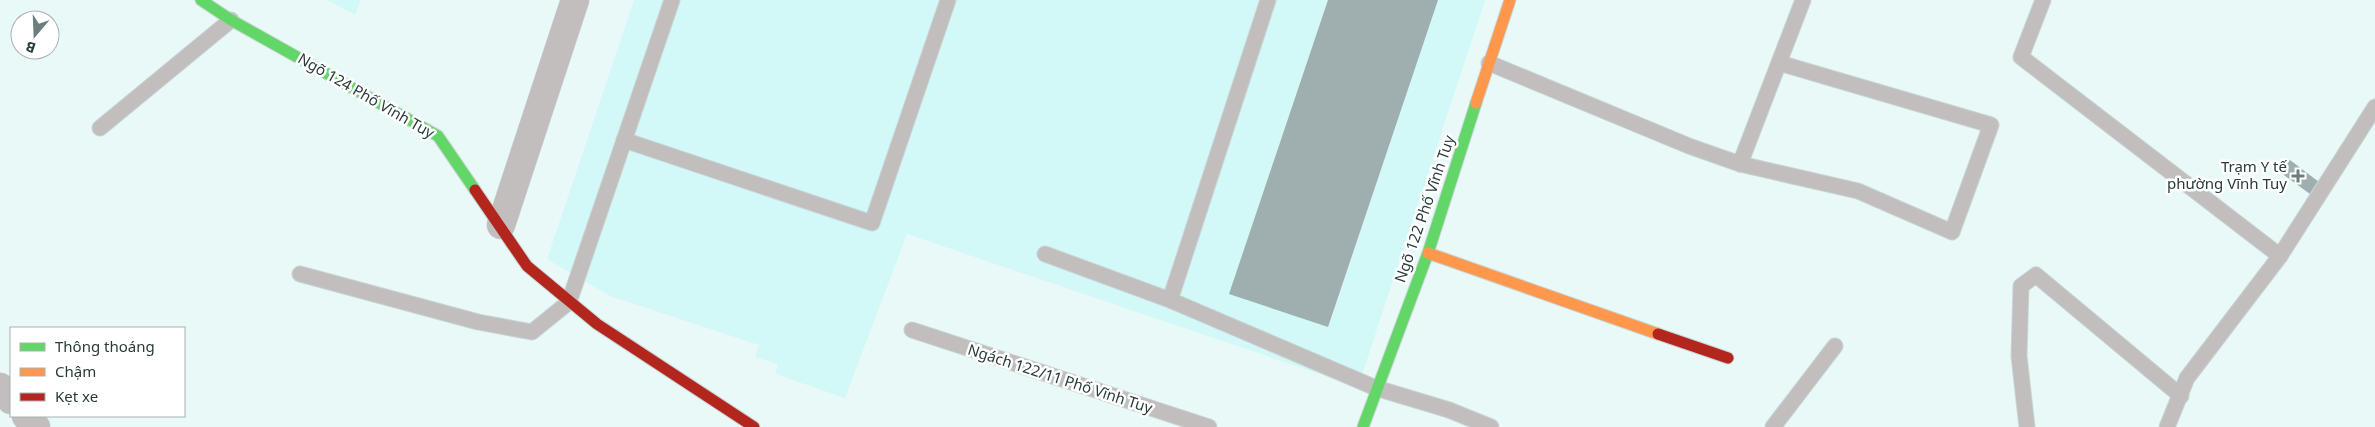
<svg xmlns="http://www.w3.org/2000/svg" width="2375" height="427" font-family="'Noto Sans',sans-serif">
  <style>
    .built { fill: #d2f8f8 }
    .building { fill: #9fafaf }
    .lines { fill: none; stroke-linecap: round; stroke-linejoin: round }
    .lane-casing { stroke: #c8d5d5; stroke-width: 17 }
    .street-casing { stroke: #c8d5d5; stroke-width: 29 }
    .fast-casing { stroke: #c8d5d5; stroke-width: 13 }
    .slow-casing { stroke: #c8d5d5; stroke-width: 13 }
    .jam-casing { stroke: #c8d5d5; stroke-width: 13 }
    .lane { stroke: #c2bebe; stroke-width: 15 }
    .street { stroke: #c2bebe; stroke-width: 28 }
    .fast { stroke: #63d668; stroke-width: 11 }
    .slow { stroke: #ff974d; stroke-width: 11 }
    .jam { stroke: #b3261e; stroke-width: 11 }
    .poi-dot { fill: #6c7e7d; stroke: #fff; stroke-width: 2 }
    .labels { text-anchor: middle; stroke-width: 5; stroke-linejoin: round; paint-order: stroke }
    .street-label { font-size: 15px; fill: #293b3b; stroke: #fff }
    .poi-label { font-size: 15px; fill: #293b3b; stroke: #fff; text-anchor: end }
  </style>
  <rect width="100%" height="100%" fill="#e9f9f8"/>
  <!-- built -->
  <g class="built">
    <polygon points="327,0 361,0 355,15"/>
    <polygon points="634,0 1485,0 1358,387 907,234 845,398 775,374 778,364 755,357 759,345 610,296 547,259"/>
  </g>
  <!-- building -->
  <g class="building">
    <polygon points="1328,0 1438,0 1328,327 1229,294"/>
    <polygon points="2286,157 2319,182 2310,194 2277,170"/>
  </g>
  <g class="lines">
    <!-- lane casing -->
    <g class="lane-casing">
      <g id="lane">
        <polyline points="1268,0 1170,300 1376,388 1449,410 1491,427"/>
        <polyline points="2043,0 2021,57 2280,256"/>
        <polyline points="1489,63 1689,146 1740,164 1858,191 1952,232 1991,125 1779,63"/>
        <polyline points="100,128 231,20"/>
        <polyline points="624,140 872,223 948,0"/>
        <polyline points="1740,164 1803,0"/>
        <polyline points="1045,254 1170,300"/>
        <polyline points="300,274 478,322 532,332 569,302 672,0"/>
        <polyline points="912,330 1209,427"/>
        <polyline points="1773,427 1835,346"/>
        <polyline points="2027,427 2019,356 2021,286 2036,275 2181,396"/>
        <polyline points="2167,427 2187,378 2280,256 2375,107"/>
      </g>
    </g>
    <!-- street casing -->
    <g class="street-casing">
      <g id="street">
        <polyline points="501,225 575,0"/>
        <polyline points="0,387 11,400"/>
        <polyline points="26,416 36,427"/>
      </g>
    </g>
    <!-- fast casing -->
    <g class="fast-casing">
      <g id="fast">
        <polyline points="201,0 231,20 438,136 475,190"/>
        <polyline points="1363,427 1428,253 1476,103"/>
      </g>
    </g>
    <!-- slow casing -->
    <g class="slow-casing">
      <g id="slow">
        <polyline points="1476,103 1510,0"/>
        <polyline points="1428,253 1658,334"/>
      </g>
    </g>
    <!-- jam casing -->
    <g class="jam-casing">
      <g id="jam">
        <polyline points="475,190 527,266 597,324 754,427"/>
        <polyline points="1658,334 1728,358"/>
      </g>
    </g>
    <!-- lane -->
    <use href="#lane" class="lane"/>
    <!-- street -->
    <use href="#street" class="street"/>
    <!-- fast -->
    <use href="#fast" class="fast"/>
    <!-- slow -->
    <use href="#slow" class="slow"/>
    <!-- jam -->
    <use href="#jam" class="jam"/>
  </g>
  <!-- markers -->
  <path class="poi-dot" d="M2295.5 168.5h5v5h5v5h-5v5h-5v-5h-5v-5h5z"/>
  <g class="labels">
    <!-- street labels -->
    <g class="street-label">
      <text transform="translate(366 96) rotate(30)" y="5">Ngõ 124 Phố Vĩnh Tuy</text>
      <text transform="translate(1425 209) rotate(-71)" y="5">Ngõ 122 Phố Vĩnh Tuy</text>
      <text transform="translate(1060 379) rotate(18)" y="5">Ngách 122/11 Phố Vĩnh Tuy</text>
    </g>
    <!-- poi labels -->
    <g class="poi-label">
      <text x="2287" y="172">Trạm Y tế<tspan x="2287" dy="17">phường Vĩnh Tuy</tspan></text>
    </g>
  </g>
  <!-- legend -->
  <rect x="10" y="327" width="175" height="90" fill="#ffffff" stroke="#a9b1b1"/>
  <rect x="20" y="343" width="25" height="8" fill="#63d668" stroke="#a9b1b1"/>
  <text x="55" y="352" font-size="15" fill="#293b3b">Thông thoáng</text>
  <rect x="20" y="368" width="25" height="8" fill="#ff974d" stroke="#a9b1b1"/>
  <text x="55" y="377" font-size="15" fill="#293b3b">Chậm</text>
  <rect x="20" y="393" width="25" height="8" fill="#b3261e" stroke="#a9b1b1"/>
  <text x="55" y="402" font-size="15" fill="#293b3b">Kẹt xe</text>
  <!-- north arrow -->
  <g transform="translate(35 35) rotate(199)"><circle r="24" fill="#ffffff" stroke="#a9b1b1"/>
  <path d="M0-4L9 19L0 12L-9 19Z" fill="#6c7e7d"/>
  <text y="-8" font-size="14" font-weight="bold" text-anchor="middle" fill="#293b3b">B</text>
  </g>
</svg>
